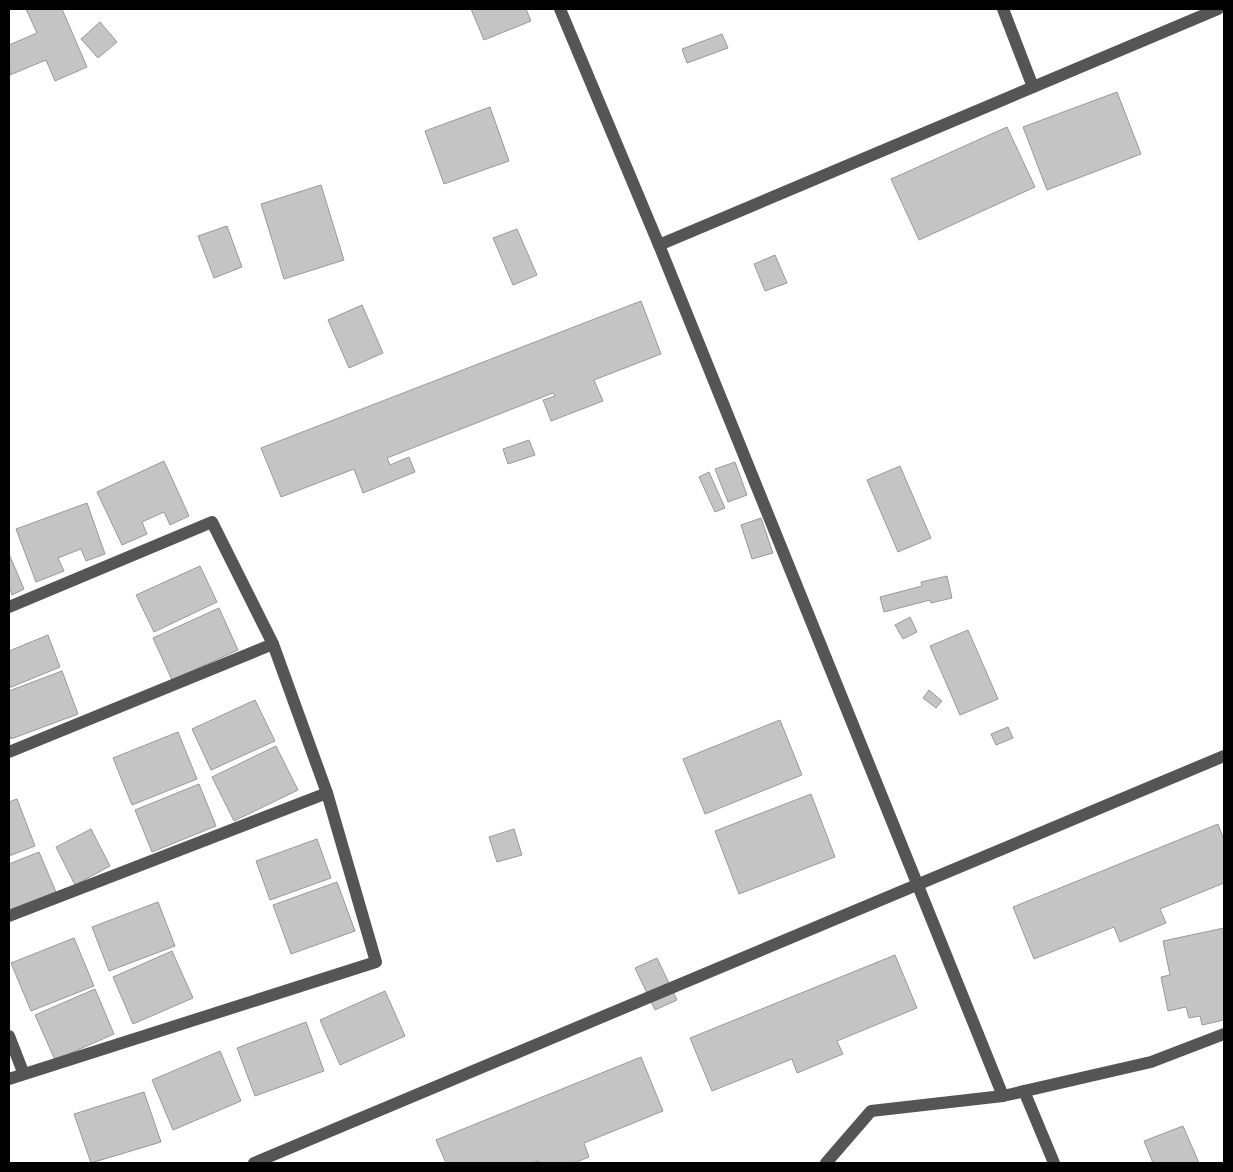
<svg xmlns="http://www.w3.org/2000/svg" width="1233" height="1172" font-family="'Public Sans',sans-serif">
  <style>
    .building { fill: #c4c4c4; stroke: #999 }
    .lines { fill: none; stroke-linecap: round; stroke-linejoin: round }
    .minor { stroke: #555; stroke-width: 12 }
  </style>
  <rect width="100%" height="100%" fill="#fff"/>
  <!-- building -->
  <g class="building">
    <polygon points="26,9 62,9 87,67 55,81 46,60 10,75 9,45 37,33"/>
    <polygon points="471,9 526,9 531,21 484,40"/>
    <polygon points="100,22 117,42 98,58 81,39"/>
    <polygon points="722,34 728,48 687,63 682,49"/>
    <polygon points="1117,92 1141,154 1047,190 1023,127"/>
    <polygon points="490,107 509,161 444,184 425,131"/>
    <polygon points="1007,127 1035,187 919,240 891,179"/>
    <polygon points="321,185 344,260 284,279 261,204"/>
    <polygon points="227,226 242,267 214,278 198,236"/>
    <polygon points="517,229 537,275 513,285 493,238"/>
    <polygon points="775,255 787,283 765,291 754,264"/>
    <polygon points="641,301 661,354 594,380 603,401 551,421 543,400 555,396 553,393 387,458 390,465 409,457 415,472 363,493 354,469 281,497 261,448"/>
    <polygon points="362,305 383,353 349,368 328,320"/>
    <polygon points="529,440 535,455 508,464 503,449"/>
    <polygon points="164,461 189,516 170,525 164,512 142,522 147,534 122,545 97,492"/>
    <polygon points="735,462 747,495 728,502 715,469"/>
    <polygon points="900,466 931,538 898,552 867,480"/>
    <polygon points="709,472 725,508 715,512 699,477"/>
    <polygon points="87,503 105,554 86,561 81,549 58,558 64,571 36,582 16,529"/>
    <polygon points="761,518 773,553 752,559 741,525"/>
    <polygon points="9,554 24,589 12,595 9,587"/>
    <polygon points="200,566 217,602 154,632 136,595"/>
    <polygon points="947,576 952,598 931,603 930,600 884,612 880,597 922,586 921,582"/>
    <polygon points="219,608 238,650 172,680 153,638"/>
    <polygon points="910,617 917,632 903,639 895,625"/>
    <polygon points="968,630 998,699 960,715 930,646"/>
    <polygon points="48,635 60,667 9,688 9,651"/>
    <polygon points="62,671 78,714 11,739 9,732 9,691"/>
    <polygon points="929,690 942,701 936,708 923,698"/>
    <polygon points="255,700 275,741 211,770 192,729"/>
    <polygon points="780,720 802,775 705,814 683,759"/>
    <polygon points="1008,727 1013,738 996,745 991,734"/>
    <polygon points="178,732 197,779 132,805 113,758"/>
    <polygon points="276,746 298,790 234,821 212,777"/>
    <polygon points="199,784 216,826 152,852 135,810"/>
    <polygon points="811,794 835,857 739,894 715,831"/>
    <polygon points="17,799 35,846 9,856 9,802"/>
    <polygon points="1218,824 1224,840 1224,883 1160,909 1166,923 1120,942 1114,927 1034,959 1013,907"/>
    <polygon points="91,829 110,866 75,885 56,847"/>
    <polygon points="514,829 522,855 497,862 489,837"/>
    <polygon points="317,839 331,878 270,900 256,861"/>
    <polygon points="39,852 56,892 9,912 9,864"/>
    <polygon points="337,882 355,931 291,954 273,905"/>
    <polygon points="158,902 175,946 109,971 92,927"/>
    <polygon points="1224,928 1224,1020 1202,1025 1200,1016 1189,1018 1186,1007 1168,1011 1161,977 1170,975 1163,941"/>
    <polygon points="74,938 94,986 31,1011 11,963"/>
    <polygon points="172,951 193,998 133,1024 113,977"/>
    <polygon points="895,955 917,1008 837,1041 843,1054 797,1073 792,1059 712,1091 690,1038"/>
    <polygon points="657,958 677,1000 655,1010 635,968"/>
    <polygon points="95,989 114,1034 55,1060 35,1015"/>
    <polygon points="385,991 405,1036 340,1065 320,1020"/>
    <polygon points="306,1022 324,1071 255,1096 237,1048"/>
    <polygon points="220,1051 241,1101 173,1130 152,1080"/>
    <polygon points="641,1057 663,1111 584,1143 589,1157 574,1163 539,1163 538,1161 532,1163 446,1163 436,1140"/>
    <polygon points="144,1092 161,1142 91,1163 74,1114"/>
    <polygon points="1183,1126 1199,1163 1153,1163 1144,1141"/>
  </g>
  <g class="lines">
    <!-- minor -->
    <g class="minor">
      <polyline points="560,9 659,245 1003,1096"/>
      <polyline points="1003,9 1033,87"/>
      <polyline points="659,245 1218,9"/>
      <polyline points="9,607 212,522 273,644 327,793 376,962 9,1079"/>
      <polyline points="9,752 273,644"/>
      <polyline points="9,916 327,793"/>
      <polyline points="9,1036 23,1072"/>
      <polyline points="1024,1091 1054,1163"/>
      <polyline points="254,1163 1224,756"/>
      <polyline points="826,1163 871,1111 1003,1096 1151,1062 1224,1034"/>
    </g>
  </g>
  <!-- border -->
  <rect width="1233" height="1172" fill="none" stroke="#000000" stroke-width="20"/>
</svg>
